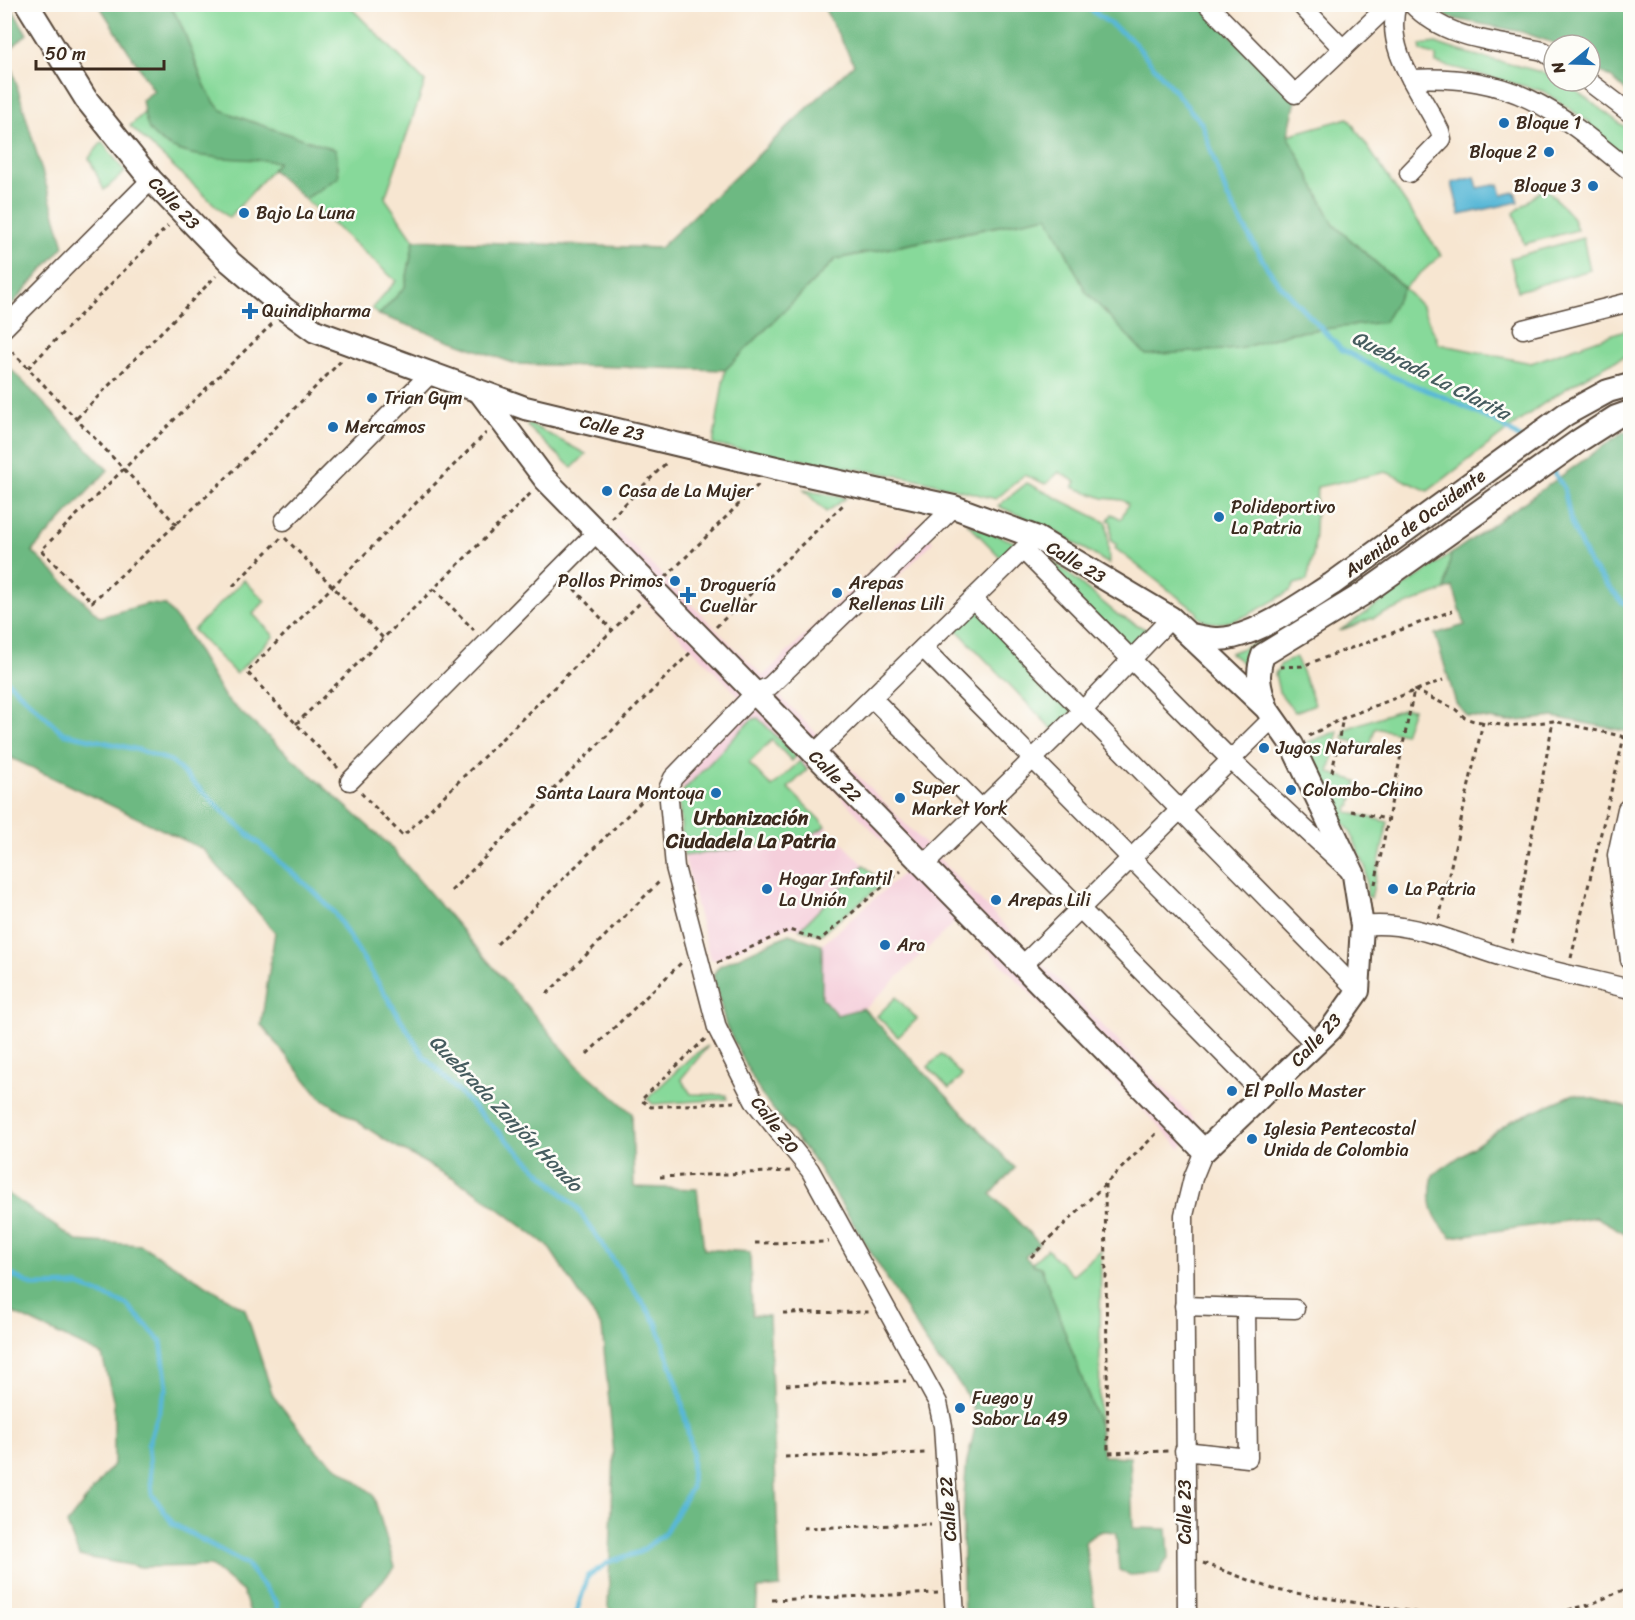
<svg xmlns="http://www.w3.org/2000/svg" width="1635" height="1620" font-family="Sriracha,sans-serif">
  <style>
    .built { fill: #f5cfdb }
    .green { fill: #87d99a; stroke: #61825c; stroke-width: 1.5 }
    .forest { fill: #6db982; stroke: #547250; stroke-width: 1.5 }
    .water { fill: #59b8d7; stroke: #4a717a; stroke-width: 1.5 }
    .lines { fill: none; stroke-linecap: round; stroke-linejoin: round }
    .stream { stroke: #59b8d7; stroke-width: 5 }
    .minor-casing { stroke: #574639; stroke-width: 21 }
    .major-casing { stroke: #574639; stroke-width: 26 }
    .path { stroke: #574639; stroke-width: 3; stroke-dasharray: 4.5 4.5; stroke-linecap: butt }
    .minor { stroke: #fff; stroke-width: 18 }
    .major { stroke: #fff; stroke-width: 22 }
    .poi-dot { fill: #1f6fb2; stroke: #fdfcf7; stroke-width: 2 }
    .labels { text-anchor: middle; stroke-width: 5; stroke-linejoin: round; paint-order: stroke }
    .poi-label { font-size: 18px; fill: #3b2a1e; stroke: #fdfcf7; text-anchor: start }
    .street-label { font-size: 18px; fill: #3b2a1e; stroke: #fdfcf7 }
    .water-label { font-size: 20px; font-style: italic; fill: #465c5f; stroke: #fdfcf7 }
    .neighbourhood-label { font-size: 20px; font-weight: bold; fill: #3b2a1e; stroke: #fdfcf7 }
  </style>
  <rect width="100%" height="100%" fill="#fdfcf7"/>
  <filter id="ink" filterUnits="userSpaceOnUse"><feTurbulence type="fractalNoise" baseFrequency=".0167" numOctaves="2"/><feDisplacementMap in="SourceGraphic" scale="12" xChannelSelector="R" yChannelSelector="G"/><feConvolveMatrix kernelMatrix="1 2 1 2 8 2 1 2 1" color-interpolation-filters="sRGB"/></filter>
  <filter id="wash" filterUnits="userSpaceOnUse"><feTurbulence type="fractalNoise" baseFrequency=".008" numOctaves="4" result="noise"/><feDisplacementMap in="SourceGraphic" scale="24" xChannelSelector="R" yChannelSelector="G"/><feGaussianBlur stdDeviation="1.35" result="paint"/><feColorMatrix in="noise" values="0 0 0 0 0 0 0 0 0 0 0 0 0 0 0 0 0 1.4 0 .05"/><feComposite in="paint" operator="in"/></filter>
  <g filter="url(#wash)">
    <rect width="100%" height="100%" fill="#f7e6d1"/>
    <!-- built -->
    <g class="built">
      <polygon points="917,526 933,542 779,695 1202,1127 1180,1148 958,919 868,1006 837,1016 822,998 822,945 909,868 811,766 807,770 758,718 751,720 684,790 666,770 739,696 596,551 618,531 763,676"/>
      <polygon points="826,826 864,865 859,873 800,929 788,927 716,960 710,959 684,856 803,840"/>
    </g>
    <!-- green -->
    <g class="green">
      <path d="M169,5H348L425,82L385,198L414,240L405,287L379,315L372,308L396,281L305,199L338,177L336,150C320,144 225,115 219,108C195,80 192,35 169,5Z"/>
      <path d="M1436,43C1474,58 1515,63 1554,76V81H1563L1630,131V162L1587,129L1590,123L1543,91L1436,63V56L1421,51L1420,45Z"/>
      <polygon points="145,112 149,129 279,162 229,218 130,126"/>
      <path d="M1348,118L1441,255L1404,288L1422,307L1439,344L1531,363L1630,328V354C1556,386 1493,443 1428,491L1386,472L1317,487L1314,550L1307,581L1295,584L1290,591C1266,604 1226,636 1198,617L1197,612L1115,548L1117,545L1111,541V522L1108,520L1112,514L1121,519L1128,504L1122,500L1103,498L1073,487L1076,482L1059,472L1046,484L1024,475L996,499L917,479L713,445L725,370L836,259L1048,216L1086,292L1239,349L1290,333L1384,321L1404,288L1334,225L1288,135Z"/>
      <polygon points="102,142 125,172 104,190 89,158"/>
      <polygon points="1545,187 1573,218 1577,230 1524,244 1514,213"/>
      <polygon points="1583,238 1590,270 1518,291 1510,258"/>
      <polygon points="528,423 586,454 572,468 527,426"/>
      <polygon points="1027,483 1107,523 1109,564 1055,531 998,506"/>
      <polygon points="804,490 846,498 826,512"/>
      <path d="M1440,517L1441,519L1340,597L1255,648L1244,664L1230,653C1309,625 1374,567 1440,517Z"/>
      <polygon points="967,523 1022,545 1005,562"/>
      <polygon points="1031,549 1061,567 1118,615 1155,634 1132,656"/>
      <polygon points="1451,554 1445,590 1339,631"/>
      <polygon points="244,580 265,601 253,614 274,636 236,674 193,630"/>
      <polygon points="975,606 1075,709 1053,730 954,627"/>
      <polygon points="1296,657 1315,704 1295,712 1279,692 1275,674 1281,664"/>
      <polygon points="1405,708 1413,709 1404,734 1375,728 1370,746 1343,739 1345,729"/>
      <polygon points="758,718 796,756 792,761 772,740 749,763 772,787 800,761 807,770 788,788 826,826 803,840 684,856 679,803 684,790 751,720"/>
      <polygon points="1338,731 1329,773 1357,781 1351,806 1348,807 1347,812 1388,822 1371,898 1367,896 1366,869 1351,833 1331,804 1306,743"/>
      <polygon points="864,865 883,884 820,935 800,929"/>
      <polygon points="896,997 917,1019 898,1037 877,1016"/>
      <polygon points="708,1046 681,1079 691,1094 726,1095 727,1099 653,1104 647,1099 692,1056"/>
      <polygon points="941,1054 962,1076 949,1089 928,1067"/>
      <polygon points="1047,1249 1072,1275 1101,1250 1099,1425 1041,1268 1032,1263"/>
    </g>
    <!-- forest -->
    <g class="forest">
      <polygon points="9,4 27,34 7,52 64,246 5,312 4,5"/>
      <polygon points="822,4 1201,5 1296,100 1288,135 1334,225 1404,288 1384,322 1290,333 1239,349 1146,355 1086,292 1048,216 836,259 725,370 516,364 379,315 405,287 414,240 660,248 854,64"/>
      <path d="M99,5H169C192,35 195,80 219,108C225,115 320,144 336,150L339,177L305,199L272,170L278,162C239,155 179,166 150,131C145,124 144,109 142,100L154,91Z"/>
      <polygon points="1429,5 1630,5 1630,95 1612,78 1590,66 1590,45 1559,45 1522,32 1450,18"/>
      <polygon points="4,362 108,470 32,551 100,617 147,604 165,605 184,628 225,698 388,844 577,1065 632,1113 634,1187 697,1189 704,1249 750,1252 752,1315 769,1316 780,1587 758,1589 756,1615 615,1615 608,1607 614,1455 602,1328 548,1246 475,1191 390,1143 320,1097 261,1025 275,932 203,849 5,755"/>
      <polygon points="1630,431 1630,732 1554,717 1509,722 1467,716 1456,703 1435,634 1465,625 1453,587 1445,590 1451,554 1622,433"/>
      <path d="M789,934L822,945V998L837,1015L863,1008L1015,1168L991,1194L1039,1243L1025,1257L1034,1265L1041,1267L1099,1425L1103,1456L1130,1457L1133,1528L1167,1529L1169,1556L1159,1573L1130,1575L1119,1570L1116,1533C1102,1528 1095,1533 1085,1542L1096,1615H964C962,1566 962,1518 966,1469C967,1453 976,1435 975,1420C975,1402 951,1369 937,1360L818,1166L761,1094L726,1026L713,975L719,966Z"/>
      <path d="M1574,1094L1630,1108V1236L1596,1217L1452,1237C1431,1218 1427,1201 1433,1175L1511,1121Z"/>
      <polygon points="4,1191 77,1241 141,1245 245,1309 273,1396 317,1451 373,1494 395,1567 362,1603 354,1615 251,1615 243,1592 211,1566 141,1567 79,1556 67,1524 114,1463 114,1403 102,1355 5,1309"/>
    </g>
    <!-- water -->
    <polygon class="water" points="1475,177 1478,188 1499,184 1502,195 1515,192 1518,202 1460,215 1452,183"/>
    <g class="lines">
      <!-- stream -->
      <g class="stream">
        <polyline points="1083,4 1132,40 1202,124 1227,196 1266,266 1279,284 1341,349 1389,375 1451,400 1501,425 1521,439"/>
        <polyline points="1551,468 1564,488 1571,523 1590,565 1622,602 1630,605"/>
        <polyline points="4,678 63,733 139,750 171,761 231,819 312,890 334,912 423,1055 478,1112 577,1208 656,1322 679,1389 692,1451 691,1488 664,1534 640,1552 611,1561 588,1576 575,1616"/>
        <polyline points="4,1271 34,1286 77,1285 126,1304 161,1341 167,1387 148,1445 152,1494 173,1524 246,1564 277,1603 278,1616"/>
      </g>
    </g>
  </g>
  <g filter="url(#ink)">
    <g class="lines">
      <!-- minor casing -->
      <g class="minor-casing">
        <g id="minor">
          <polyline points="1207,4 1295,94 1390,4"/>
          <polyline points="1300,4 1343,49"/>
          <path d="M1397,4C1383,51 1421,91 1440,131L1442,139L1409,173"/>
          <path d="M1412,4C1446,40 1496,41 1543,51L1554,59"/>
          <path d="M1411,79C1514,74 1555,109 1630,171"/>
          <polyline points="1588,81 1630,113"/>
          <polyline points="4,328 151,180"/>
          <polyline points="1523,329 1630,302"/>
          <polyline points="954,507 770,686 755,693 673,778 668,789 675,867 717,1028 754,1101 810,1170 938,1403 943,1426 955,1616"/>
          <polyline points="284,521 430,374"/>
          <polyline points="1023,550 1231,760 1349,870"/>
          <polyline points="973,599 1358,991"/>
          <polyline points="923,648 1315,1044"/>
          <polyline points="872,698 1263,1094"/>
          <polyline points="813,755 1030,543"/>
          <polyline points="350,781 597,532"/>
          <polyline points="1627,809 1617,855 1630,960"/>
          <polyline points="924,865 1083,710 1171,618"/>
          <path d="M1362,926C1412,919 1462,946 1509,959C1549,971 1590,979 1630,989"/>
          <polyline points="1022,966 1274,717"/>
          <polyline points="1184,1306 1246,1308 1248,1458 1184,1451"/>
          <polyline points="1246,1308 1295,1309"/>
          <polyline points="1187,1616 1184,1215 1193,1178 1204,1151"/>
        </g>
      </g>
      <!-- major casing -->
      <g class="major-casing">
        <g id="major">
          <polyline points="27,4 86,99 151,180 230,262 286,310 315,331 525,408 776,468 954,507 1035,537 1171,618 1266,708 1292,745 1354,875 1362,926 1358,991 1331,1029 1204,1151 545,479 479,391"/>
          <path d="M1191,635C1205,638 1219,641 1233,637C1268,628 1302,603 1332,584L1566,414L1608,391L1630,385"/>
          <path d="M1266,706C1259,688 1256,673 1263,655L1363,594L1580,440L1616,417L1630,412"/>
        </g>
      </g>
      <!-- path -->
      <g class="path">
        <polyline points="272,324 41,550 92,602 225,479 342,360"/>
        <polyline points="6,345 177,525"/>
        <polyline points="28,368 168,226"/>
        <polyline points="77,418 216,276"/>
        <polyline points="611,518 668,461"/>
        <polyline points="285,538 383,638"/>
        <polyline points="666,577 759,484"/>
        <polyline points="568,582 612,630"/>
        <polyline points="233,586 281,538"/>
        <polyline points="434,589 474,630"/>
        <polyline points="716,627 845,503"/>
        <polyline points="1280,667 1302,666 1452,611"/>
        <polyline points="296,724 531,493"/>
        <polyline points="1309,736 1343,718 1443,680"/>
        <polyline points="338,768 247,672 486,433"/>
        <polyline points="1332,772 1343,718"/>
        <polyline points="361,793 403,836 640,603"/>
        <polyline points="1351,811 1390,820"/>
        <polyline points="1375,884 1414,690 1455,709 1465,718 1474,721 1508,726 1553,721 1630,738"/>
        <polyline points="451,891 690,653"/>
        <polyline points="1439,919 1483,722"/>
        <polyline points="1512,943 1553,721"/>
        <polyline points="497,944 651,792"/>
        <polyline points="1571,958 1624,737"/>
        <polyline points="717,963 789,930 820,940 901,871"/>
        <polyline points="547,994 661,880"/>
        <polyline points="705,1039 641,1100 651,1107 736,1102"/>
        <polyline points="587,1054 682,962"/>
        <polyline points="660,1177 790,1171"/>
        <polyline points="1105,1184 1108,1453 1168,1451"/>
        <polyline points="755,1243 829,1242"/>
        <polyline points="1031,1257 1158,1132"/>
        <polyline points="783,1313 869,1312"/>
        <polyline points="786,1385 906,1381"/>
        <polyline points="785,1457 927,1453"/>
        <polyline points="803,1528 931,1524"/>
        <polyline points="1203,1563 1276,1590 1439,1616"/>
        <polyline points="772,1600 938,1593"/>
        <polyline points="1542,1616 1589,1605 1630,1587"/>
      </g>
      <!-- minor -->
      <use href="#minor" class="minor"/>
      <!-- major -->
      <use href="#major" class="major"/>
    </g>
  </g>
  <!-- markers -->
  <g class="poi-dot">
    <circle cx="1504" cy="123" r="6"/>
    <circle cx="1549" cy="152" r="6"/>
    <circle cx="1593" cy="186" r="6"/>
    <circle cx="244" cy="213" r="6"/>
    <path d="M247 302h6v6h6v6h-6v6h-6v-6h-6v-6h6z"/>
    <circle cx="372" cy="398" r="6"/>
    <circle cx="333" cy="427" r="6"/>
    <circle cx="607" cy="491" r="6"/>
    <circle cx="1219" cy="517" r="6"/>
    <circle cx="675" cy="581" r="6"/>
    <circle cx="837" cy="593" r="6"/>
    <path d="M685 586h6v6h6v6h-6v6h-6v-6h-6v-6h6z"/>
    <circle cx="1264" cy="748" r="6"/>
    <circle cx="1291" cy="790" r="6"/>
    <circle cx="716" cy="793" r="6"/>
    <circle cx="900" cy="798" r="6"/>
    <circle cx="767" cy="889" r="6"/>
    <circle cx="1393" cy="889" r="6"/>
    <circle cx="996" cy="900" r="6"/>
    <circle cx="885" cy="945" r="6"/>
    <circle cx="1232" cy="1091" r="6"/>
    <circle cx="1252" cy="1139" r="6"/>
    <circle cx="960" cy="1408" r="6"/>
  </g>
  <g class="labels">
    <!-- poi labels -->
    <g class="poi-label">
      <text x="1516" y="129">Bloque 1</text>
      <text x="1537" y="158" text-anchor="end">Bloque 2</text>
      <text x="1581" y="192" text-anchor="end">Bloque 3</text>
      <text x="256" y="219">Bajo La Luna</text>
      <text x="262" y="317">Quindipharma</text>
      <text x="384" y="404">Trian Gym</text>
      <text x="345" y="433">Mercamos</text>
      <text x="619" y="497">Casa de La Mujer</text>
      <text x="1231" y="513">Polideportivo<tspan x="1231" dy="21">La Patria</tspan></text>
      <text x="663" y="587" text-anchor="end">Pollos Primos</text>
      <text x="849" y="589">Arepas<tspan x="849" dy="21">Rellenas Lili</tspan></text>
      <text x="700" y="591">Droguería<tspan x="700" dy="21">Cuellar</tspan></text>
      <text x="1276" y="754">Jugos Naturales</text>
      <text x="912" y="794">Super<tspan x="912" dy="21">Market York</tspan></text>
      <text x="1303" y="796">Colombo-Chino</text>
      <text x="704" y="799" text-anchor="end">Santa Laura Montoya</text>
      <text x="779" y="885">Hogar Infantil<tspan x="779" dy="21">La Unión</tspan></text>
      <text x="1405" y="895">La Patria</text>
      <text x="1008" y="906">Arepas Lili</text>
      <text x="897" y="951">Ara</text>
      <text x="1244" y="1097">El Pollo Master</text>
      <text x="1264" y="1135">Iglesia Pentecostal<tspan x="1264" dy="21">Unida de Colombia</tspan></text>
      <text x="972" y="1404">Fuego y<tspan x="972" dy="21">Sabor La 49</tspan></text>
    </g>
    <!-- street labels -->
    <g class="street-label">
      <text transform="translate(174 203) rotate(47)" y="6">Calle 23</text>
      <text transform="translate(612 428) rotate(13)" y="6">Calle 23</text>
      <text transform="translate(1415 523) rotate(-36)" y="6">Avenida de Occidente</text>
      <text transform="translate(1076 562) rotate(31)" y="6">Calle 23</text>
      <text transform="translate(835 776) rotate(45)" y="6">Calle 22</text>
      <text transform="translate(1316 1040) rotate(-47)" y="6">Calle 23</text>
      <text transform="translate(775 1125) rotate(53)" y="6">Calle 20</text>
      <text transform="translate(948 1509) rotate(-94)" y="6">Calle 22</text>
      <text transform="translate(1185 1512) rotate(-90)" y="6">Calle 23</text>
    </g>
    <!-- water labels -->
    <g class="water-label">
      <text transform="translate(1431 375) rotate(27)" y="7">Quebrada La Clarita</text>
      <text transform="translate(506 1113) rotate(46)" y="7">Quebrada Zanjón Hondo</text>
    </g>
    <!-- neighbourhood labels -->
    <g class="neighbourhood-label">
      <text x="751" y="825">Urbanización<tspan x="751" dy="23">Ciudadela La Patria</tspan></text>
    </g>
  </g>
  <!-- margin -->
  <rect width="1635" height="1620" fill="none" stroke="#fdfcf7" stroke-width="24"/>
  <!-- north arrow -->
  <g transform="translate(1572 63) rotate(251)"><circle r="28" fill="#fdfcf7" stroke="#afa8a0" stroke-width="1.5"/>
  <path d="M0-4.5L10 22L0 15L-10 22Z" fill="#1f6fb2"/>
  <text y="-9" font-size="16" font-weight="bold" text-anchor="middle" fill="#3b2a1e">N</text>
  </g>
  <!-- scale -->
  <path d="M36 60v9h128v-9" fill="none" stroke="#3b2a1e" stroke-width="3"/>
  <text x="45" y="60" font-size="18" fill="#3b2a1e" stroke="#fdfcf7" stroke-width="4.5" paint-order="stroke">50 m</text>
</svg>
